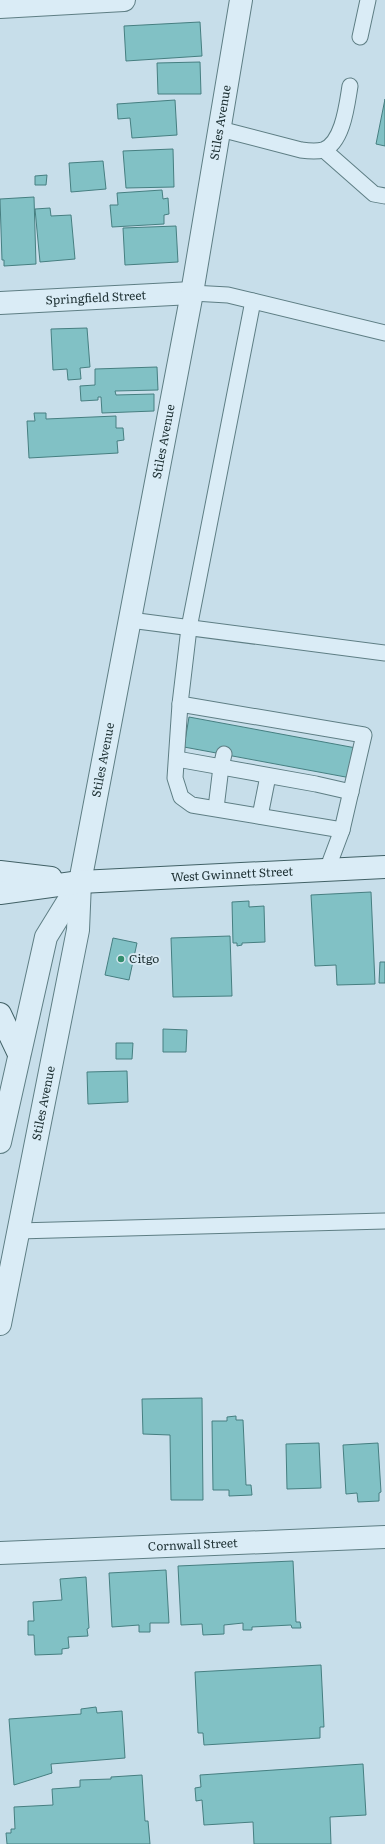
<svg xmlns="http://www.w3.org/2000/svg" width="385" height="1844" font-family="Literata,serif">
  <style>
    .building { fill: #81c1c5; stroke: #467f81 }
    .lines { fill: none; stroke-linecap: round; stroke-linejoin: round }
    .service-casing { stroke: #5e7e84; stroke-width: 17 }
    .minor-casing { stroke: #5e7e84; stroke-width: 24 }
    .tertiary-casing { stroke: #5e7e84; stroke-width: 24 }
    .secondary-casing { stroke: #416166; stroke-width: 24 }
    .service { stroke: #daecf6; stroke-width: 15 }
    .minor { stroke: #daecf6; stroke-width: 22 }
    .tertiary { stroke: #daecf6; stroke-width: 22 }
    .secondary { stroke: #daecf6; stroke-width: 22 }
    .poi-dot { fill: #348e6d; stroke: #d6e8f2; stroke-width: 1.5 }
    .labels { text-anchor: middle; stroke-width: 4; stroke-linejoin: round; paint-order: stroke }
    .street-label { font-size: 12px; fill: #203336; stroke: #d6e8f2 }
    .poi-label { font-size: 12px; fill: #203336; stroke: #d6e8f2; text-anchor: start }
  </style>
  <rect width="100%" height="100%" fill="#c7deea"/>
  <!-- building -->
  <g class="building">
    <polygon points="200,22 202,56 126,61 124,26"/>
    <polygon points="200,62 201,94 158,94 157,63"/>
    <polygon points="385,99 385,146 376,144"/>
    <polygon points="175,100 177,135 132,138 130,118 118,119 117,104"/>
    <polygon points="173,149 174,187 126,188 123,151"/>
    <polygon points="103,161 106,189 71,192 69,163"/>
    <polygon points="47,175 46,185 35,185 35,176"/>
    <polygon points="162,190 163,199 168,198 169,214 164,215 164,224 112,227 110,205 118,205 117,193"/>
    <polygon points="34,197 36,264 4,266 4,260 2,260 0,199"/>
    <polygon points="50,208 51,216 71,215 75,259 40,262 35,209"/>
    <polygon points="176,226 178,262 125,265 123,228"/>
    <polygon points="87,328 90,367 80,368 81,379 68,380 67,369 53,370 51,329"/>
    <polygon points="157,367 158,390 115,391 116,395 154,394 154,411 102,413 101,397 98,397 98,400 81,401 80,386 95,385 95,369"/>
    <polygon points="34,413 46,413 46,419 116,416 116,428 123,428 124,440 117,441 118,453 29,458 27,421 35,421"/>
    <polygon points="189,717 356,748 351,778 184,747"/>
    <polygon points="371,892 375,984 337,985 336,965 315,966 311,895"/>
    <polygon points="249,901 249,907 264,906 265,942 242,943 242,945 237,946 237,943 233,943 232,902"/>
    <polygon points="230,936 232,996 173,997 171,938"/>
    <polygon points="113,938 137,943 129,980 105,975"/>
    <polygon points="380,962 385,962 385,983 379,983"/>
    <polygon points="163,1029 187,1030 186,1052 163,1052"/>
    <polygon points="116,1043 133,1043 132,1059 116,1059"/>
    <polygon points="127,1071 128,1102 88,1104 87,1072"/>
    <polygon points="202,1398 203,1500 171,1500 170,1435 143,1434 142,1399"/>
    <polygon points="236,1416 236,1420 243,1420 246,1485 251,1485 252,1495 229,1496 229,1490 213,1490 212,1421 227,1421 227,1417"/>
    <polygon points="319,1443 321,1488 287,1489 286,1444"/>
    <polygon points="378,1443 381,1492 379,1493 379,1501 358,1502 357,1493 346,1494 343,1445"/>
    <polygon points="293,1561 296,1622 300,1622 301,1628 292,1628 291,1625 252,1627 252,1630 243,1630 243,1623 224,1625 224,1634 203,1635 202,1624 181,1625 178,1566"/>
    <polygon points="166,1570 169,1623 150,1623 150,1632 139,1632 139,1625 112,1627 109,1573"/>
    <polygon points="86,1577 89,1628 87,1629 88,1636 68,1637 69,1648 62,1649 62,1654 35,1655 34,1635 28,1635 28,1621 34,1621 33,1602 62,1600 60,1579"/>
    <polygon points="321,1665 324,1727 320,1727 320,1738 204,1745 203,1733 198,1733 195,1672"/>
    <polygon points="96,1707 97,1713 122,1711 125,1758 51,1764 52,1773 14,1785 9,1719 81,1714 81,1709"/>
    <polygon points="363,1764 366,1815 330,1817 331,1844 254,1844 253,1822 204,1825 202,1800 196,1801 195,1788 201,1787 200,1775"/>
    <polygon points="142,1775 145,1821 148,1821 150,1844 7,1844 6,1833 11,1833 11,1829 15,1829 14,1807 53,1805 52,1789 80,1787 80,1780 111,1779 111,1777"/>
  </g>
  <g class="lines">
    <!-- service casing -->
    <g class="service-casing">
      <g id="service">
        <polyline points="360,37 368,0"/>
        <path d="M220,129L301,150C308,151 316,152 323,150C343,143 347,104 350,86"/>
        <polyline points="324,150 374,194 385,196"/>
        <polyline points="192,293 228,295 385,333"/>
        <polyline points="253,301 189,628 180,704 364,735 342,830 327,870"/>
        <polyline points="130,620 385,653"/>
        <polyline points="180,704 175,778 181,797 192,805 342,830"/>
        <polyline points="177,759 316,784 351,792"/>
        <polyline points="216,808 221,767 224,754"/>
        <polyline points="260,816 268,776"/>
        <polyline points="18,1231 385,1221"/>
      </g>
    </g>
    <!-- minor casing -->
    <g class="minor-casing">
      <g id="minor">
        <polyline points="0,7 124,0"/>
        <path id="s1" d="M0,303L192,293"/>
        <path id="s2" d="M0,1553L385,1537"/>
      </g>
    </g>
    <!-- tertiary casing -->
    <g class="tertiary-casing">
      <g id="tertiary">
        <polyline points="0,1142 46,937 78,885"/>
        <path id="s3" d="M0,1324L78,930L80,882L192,293L241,0"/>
      </g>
    </g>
    <!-- secondary casing -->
    <g class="secondary-casing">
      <g id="secondary">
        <polyline points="0,872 51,878"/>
        <path id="s4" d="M0,893L80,882L385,867"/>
        <polyline points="0,1014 19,1054"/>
      </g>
    </g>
    <!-- service -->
    <use href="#service" class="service"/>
    <!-- minor -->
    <use href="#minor" class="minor"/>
    <!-- tertiary -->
    <use href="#tertiary" class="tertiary"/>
    <!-- secondary -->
    <use href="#secondary" class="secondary"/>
  </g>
  <!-- markers -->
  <circle class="poi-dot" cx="121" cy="959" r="4"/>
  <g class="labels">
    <!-- street labels -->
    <g class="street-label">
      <text dy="4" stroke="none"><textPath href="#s3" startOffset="1222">Stiles Avenue</textPath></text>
      <text dy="4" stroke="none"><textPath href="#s1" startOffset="96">Springfield Street</textPath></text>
      <text dy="4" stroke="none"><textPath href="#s3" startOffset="898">Stiles Avenue</textPath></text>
      <text dy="4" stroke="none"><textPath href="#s3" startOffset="574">Stiles Avenue</textPath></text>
      <text dy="4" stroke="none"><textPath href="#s4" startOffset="233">West Gwinnett Street</textPath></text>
      <text dy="4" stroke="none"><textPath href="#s3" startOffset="225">Stiles Avenue</textPath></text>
      <text dy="4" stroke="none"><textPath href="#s2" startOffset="193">Cornwall Street</textPath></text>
    </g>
    <!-- poi labels -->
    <g class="poi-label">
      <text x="129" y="963">Citgo</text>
    </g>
  </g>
</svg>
